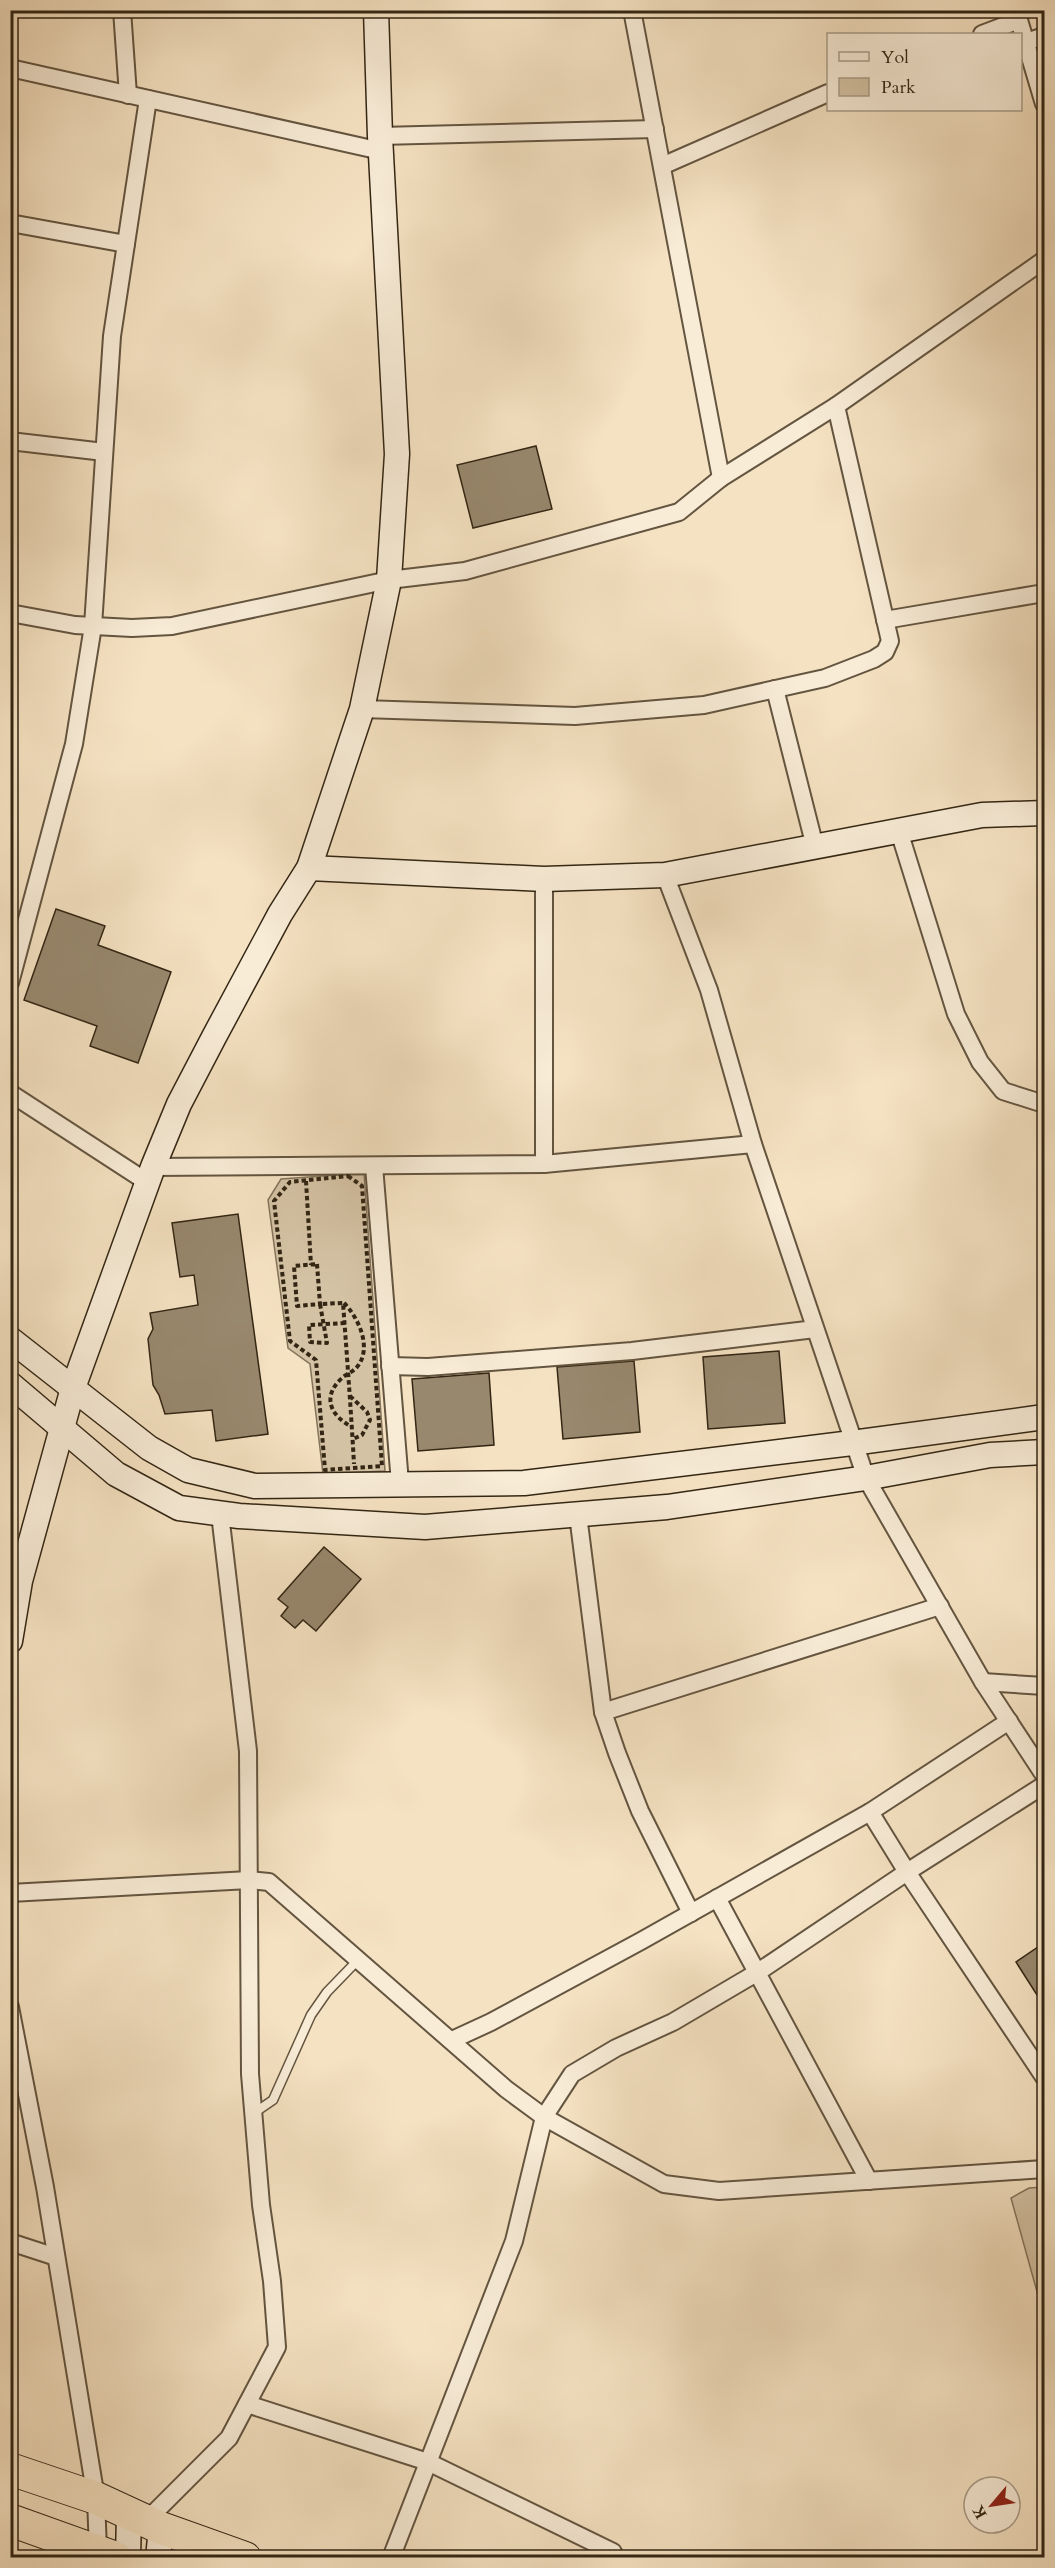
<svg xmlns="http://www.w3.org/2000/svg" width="1055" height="2568" font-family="Cardo,serif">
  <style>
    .green { fill: #d4c2a4; stroke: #84745c; stroke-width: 1.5 }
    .building { fill: #98886e; stroke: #332614; stroke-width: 1.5 }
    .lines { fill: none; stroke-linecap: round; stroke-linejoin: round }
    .lane-casing { stroke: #645540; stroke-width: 11 }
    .street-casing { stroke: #645540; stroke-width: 20 }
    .secondary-casing { stroke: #332614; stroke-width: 27 }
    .highway-casing { stroke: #332614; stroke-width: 34 }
    .path { stroke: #332614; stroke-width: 4; stroke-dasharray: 4.5 3; stroke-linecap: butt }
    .lane { stroke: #f8ecd7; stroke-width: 8 }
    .street { stroke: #f8ecd7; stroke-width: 16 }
    .secondary { stroke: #f8ecd7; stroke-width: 24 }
    .highway { stroke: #f5e2c2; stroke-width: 32 }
  </style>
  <rect width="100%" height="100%" fill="#f5e2c2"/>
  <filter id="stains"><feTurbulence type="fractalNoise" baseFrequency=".00333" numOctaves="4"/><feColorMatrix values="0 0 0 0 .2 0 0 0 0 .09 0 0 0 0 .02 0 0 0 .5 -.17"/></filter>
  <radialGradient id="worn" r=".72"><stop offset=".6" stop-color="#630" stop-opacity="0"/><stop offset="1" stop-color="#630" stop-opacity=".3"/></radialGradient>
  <!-- green -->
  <g class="green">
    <polygon points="364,1173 385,1471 323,1474 310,1364 288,1348 268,1200 281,1179"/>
    <polygon points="1044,2187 1044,2317 1011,2198 1029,2188"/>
  </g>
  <!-- building -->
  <g class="building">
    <polygon points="536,446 552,509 473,528 457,465"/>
    <polygon points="56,909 105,926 98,945 171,972 138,1063 90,1046 97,1026 24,1000"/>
    <polygon points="238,1214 268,1434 216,1441 212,1410 165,1414 159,1395 153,1385 148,1339 153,1329 150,1313 198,1305 194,1275 180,1277 172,1223"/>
    <polygon points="779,1351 785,1423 708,1429 703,1357"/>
    <polygon points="634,1361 640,1432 563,1439 557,1367"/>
    <polygon points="489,1373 494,1445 418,1451 412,1379"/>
    <polygon points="324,1547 361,1579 316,1631 303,1620 295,1628 281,1616 288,1607 278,1599"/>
    <polygon points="1044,1943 1044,2006 1016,1962"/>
  </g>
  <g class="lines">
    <!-- lane casing -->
    <g class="lane-casing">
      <polyline id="lane" points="254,2113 273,2100 311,2015 327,1992 357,1961"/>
    </g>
    <!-- street casing -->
    <g class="street-casing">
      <g id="street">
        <polyline points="122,10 128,95"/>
        <polyline points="632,10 721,478"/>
        <polyline points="1016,10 1044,104"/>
        <polyline points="982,34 1019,20"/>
        <polyline points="1026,42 1044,36"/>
        <polyline points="10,68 381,151"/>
        <polyline points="380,136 655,129"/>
        <polyline points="662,166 828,93"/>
        <polyline points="10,223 126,244"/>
        <polyline points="10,441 104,452"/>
        <polyline points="10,613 75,625 132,628 172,626 389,580 465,571 679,512 721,478 836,406 1044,260"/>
        <polyline points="885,620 1044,593"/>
        <polyline points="775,689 815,847"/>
        <polyline points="362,709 575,716 704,705 825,678 874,659 885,652 890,641 836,406"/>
        <polyline points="899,831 956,1014 980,1062 1003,1091 1044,1104"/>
        <polyline points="665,875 709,990 753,1144 866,1478 983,1682 1044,1775"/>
        <polyline points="544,879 544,1164"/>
        <polyline points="10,983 74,744 93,626 112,336 148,99"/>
        <polyline points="10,1093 147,1182"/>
        <polyline points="374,1166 400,1483"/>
        <polyline points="153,1167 544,1164 753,1144"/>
        <polyline points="390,1366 428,1367 632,1351 815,1329"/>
        <polyline points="578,1515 603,1712 617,1753 640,1811 691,1913"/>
        <polyline points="983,1682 1044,1686"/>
        <polyline points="603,1712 940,1606"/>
        <polyline points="870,1812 907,1872 1044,2077"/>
        <polyline points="10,1893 249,1880 269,1882 506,2089 544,2117 664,2184 719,2191 1044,2169"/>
        <polyline points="717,1898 869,2181"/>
        <polyline points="10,2007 45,2187 96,2498 98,2551"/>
        <polyline points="452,2040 491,2022 641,1941 870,1812 1009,1721"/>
        <polyline points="10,2242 56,2257"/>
        <polyline points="247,2404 428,2462 613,2552"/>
        <polyline points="146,2521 229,2438 277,2347 272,2281 261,2205 250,2074 248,1751 220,1514"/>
        <polyline points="391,2558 514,2241 544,2117 572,2074 616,2048 673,2022 758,1972 907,1872 1044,1785"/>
      </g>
    </g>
    <!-- secondary casing -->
    <g class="secondary-casing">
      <g id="secondary">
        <polyline points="309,868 544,879 665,875 982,815 1044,813"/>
        <polyline points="10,1339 149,1448 188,1470 255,1486 524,1483 852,1443 1044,1417"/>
        <polyline points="10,1384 116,1474 179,1508 239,1516 425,1527 667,1507 866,1478 990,1455 1044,1452"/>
        <polyline points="10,1641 20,1581 73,1388 153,1167 179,1104 214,1037 280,914 309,868 362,709 389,580 397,454 380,136 376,10"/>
        <polyline points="128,2558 129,2514"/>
        <polyline points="158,2558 161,2528"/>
      </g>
    </g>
    <!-- highway casing -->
    <g class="highway-casing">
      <g id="highway">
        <polyline points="10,2469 96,2498 161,2528 245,2558"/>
        <polyline points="10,2520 116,2558"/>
      </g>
    </g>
    <!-- path -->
    <g class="path">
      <polygon points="348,1176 362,1186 382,1466 325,1470 316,1360 290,1341 274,1201 290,1182"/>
      <polyline points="306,1181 311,1265"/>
      <polygon points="317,1264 320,1304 297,1306 294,1266"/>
      <path d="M344,1303C358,1317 373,1348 357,1367C353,1372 346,1374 342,1378C321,1397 331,1416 352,1427"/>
      <path d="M345,1323L309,1325L310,1342L327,1343L320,1304L343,1303C347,1357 351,1410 354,1464"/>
      <polyline points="350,1396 367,1412 370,1420 362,1435 353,1439"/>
    </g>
    <!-- lane -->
    <use href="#lane" class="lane"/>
    <!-- street -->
    <use href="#street" class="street"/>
    <!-- secondary -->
    <use href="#secondary" class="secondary"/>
    <!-- highway -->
    <use href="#highway" class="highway"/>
  </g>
  <!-- margin -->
  <rect width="1055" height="2568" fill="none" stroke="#f5e2c2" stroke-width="36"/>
  <rect x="12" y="12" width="1031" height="2544" fill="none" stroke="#332614" stroke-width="3"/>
  <rect x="18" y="18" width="1019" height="2532" fill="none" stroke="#332614" stroke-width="1.5"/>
  <!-- legend -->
  <rect x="827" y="33" width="195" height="78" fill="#f8ecd7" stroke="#a99d89" stroke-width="1.5"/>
  <rect x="839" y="52" width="30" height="9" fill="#f8ecd7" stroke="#a99d89" stroke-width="1.5"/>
  <text x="881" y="63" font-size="18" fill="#332614">Yol</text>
  <rect x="839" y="78" width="30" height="18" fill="#d4c2a4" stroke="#a99d89" stroke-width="1.5"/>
  <text x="881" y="93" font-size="18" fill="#332614">Park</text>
  <!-- north arrow -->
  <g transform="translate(992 2505) rotate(241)"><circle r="28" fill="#f8ecd7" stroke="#a99d89" stroke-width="1.5"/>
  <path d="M0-4.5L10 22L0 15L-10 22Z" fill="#8f2418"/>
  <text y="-9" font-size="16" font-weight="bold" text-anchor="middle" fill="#332614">K</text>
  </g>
  <rect width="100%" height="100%" filter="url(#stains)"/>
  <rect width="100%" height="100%" fill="url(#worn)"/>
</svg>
